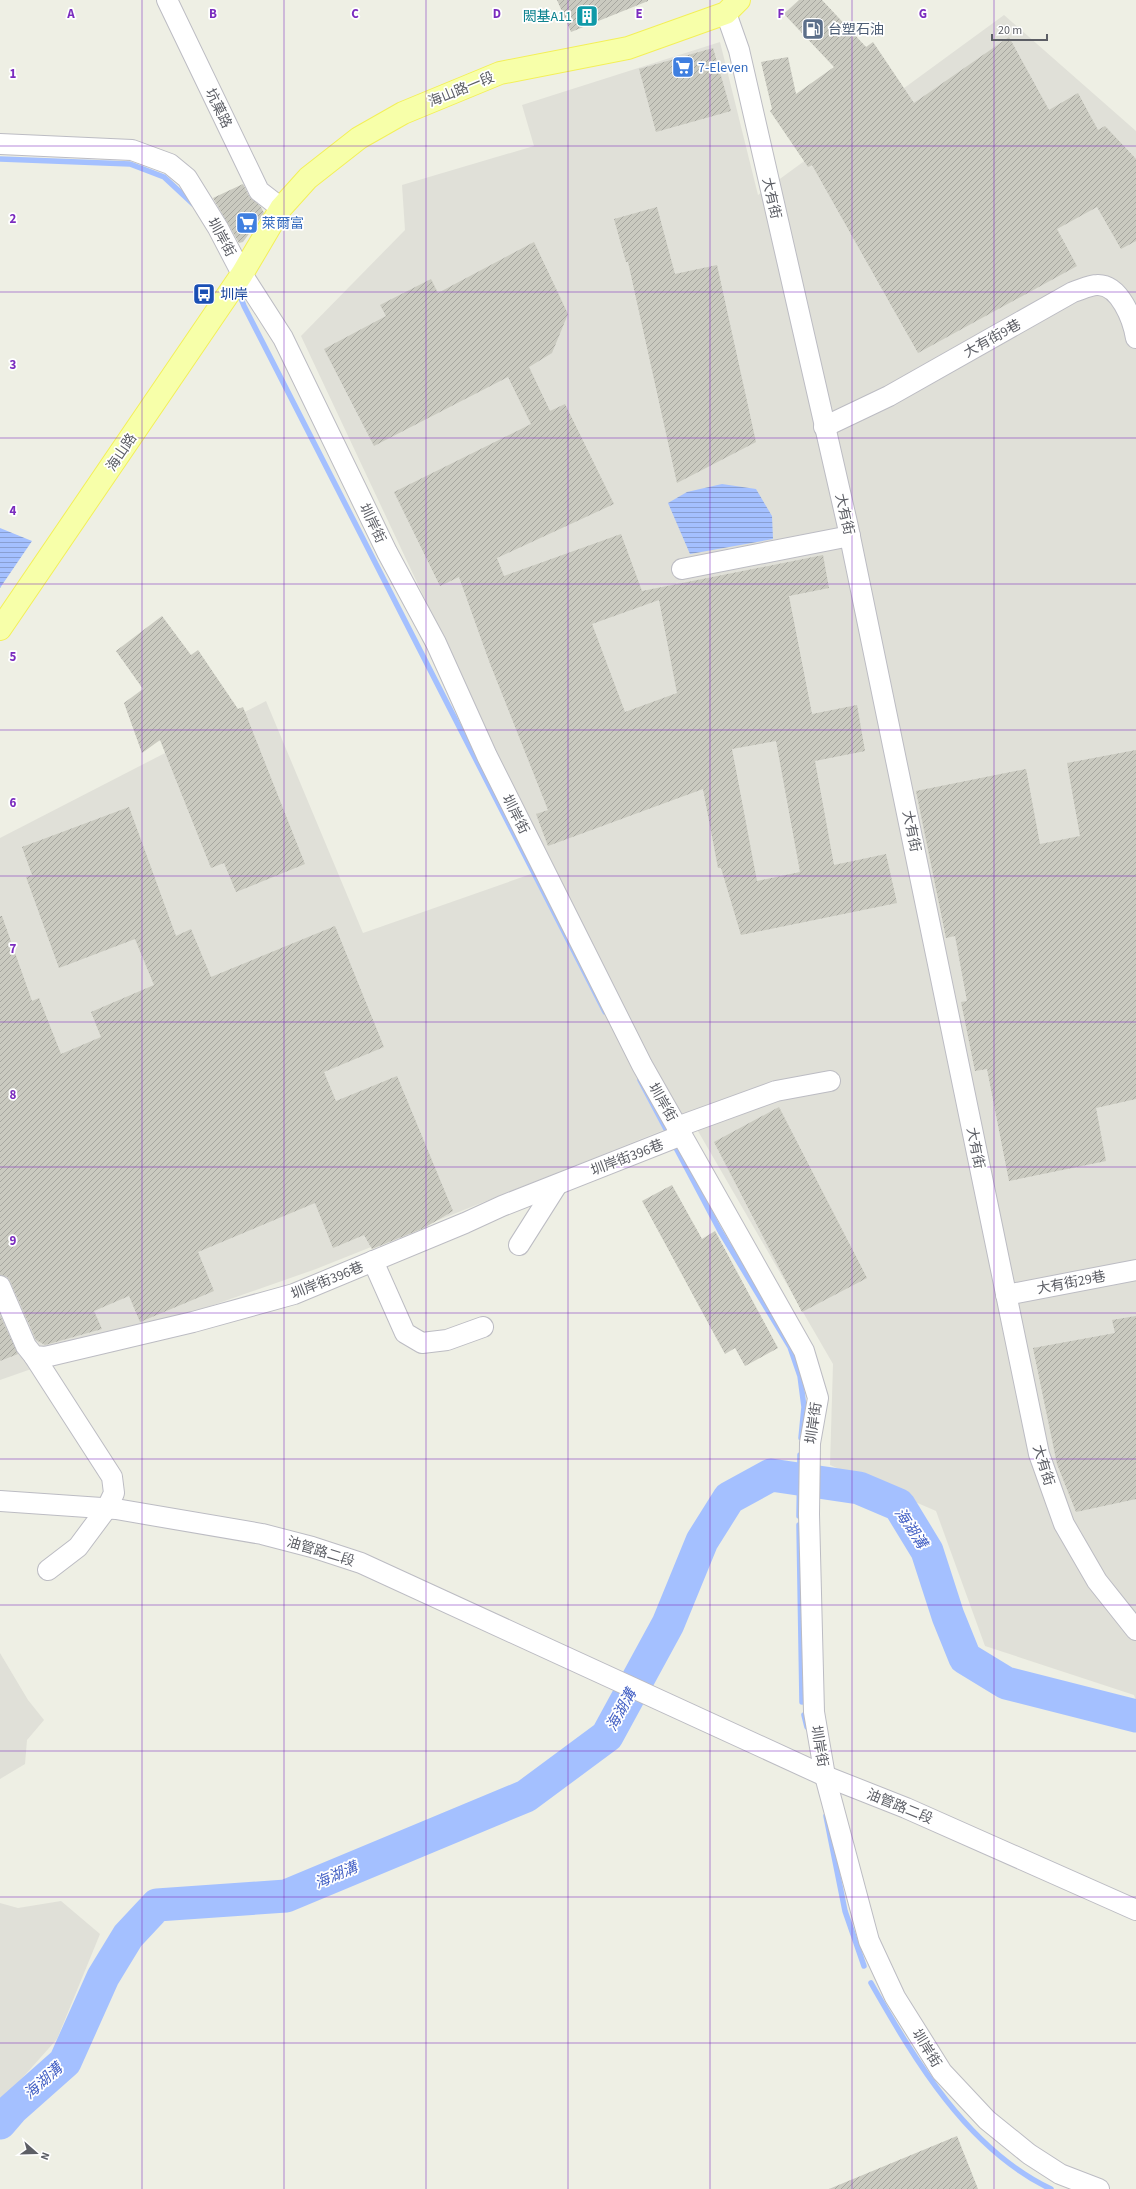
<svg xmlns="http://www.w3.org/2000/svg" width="1136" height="2189" font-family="'Source Sans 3','Noto Sans TC',sans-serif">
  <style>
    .industrial { fill: #e0e0d8 }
    .water { fill: url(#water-rules) }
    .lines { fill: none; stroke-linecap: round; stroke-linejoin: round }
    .stream { stroke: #a4c0ff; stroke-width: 5.5 }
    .river { stroke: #a4c0ff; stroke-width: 33 }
    .building { fill: url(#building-hatch); fill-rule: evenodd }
    .minor-casing { stroke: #bcbcc3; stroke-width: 22 }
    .major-casing { stroke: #f3f059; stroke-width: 24 }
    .minor { stroke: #fff; stroke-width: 20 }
    .major { stroke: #f7ffa9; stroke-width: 22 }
    .grid { fill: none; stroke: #7b2cbf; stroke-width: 1; stroke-opacity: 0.55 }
    .labels { text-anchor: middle; stroke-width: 3.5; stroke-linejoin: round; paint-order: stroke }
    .culture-label { font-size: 14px; fill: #0d838f; stroke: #fff; text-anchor: end }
    .service-label { font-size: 14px; fill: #4e5e75; stroke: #fff; text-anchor: start }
    .shop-label { font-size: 14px; fill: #366cbe; stroke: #fff; text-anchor: start }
    .street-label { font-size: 14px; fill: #5c5e65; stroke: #fff }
    .transit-label { font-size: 14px; fill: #164399; stroke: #fff; text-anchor: start }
    .water-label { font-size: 15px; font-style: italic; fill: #4461c5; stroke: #fff }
    .grid-label { font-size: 13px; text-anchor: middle; font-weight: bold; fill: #7b2cbf; stroke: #fff; stroke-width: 3.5; stroke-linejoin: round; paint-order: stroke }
  </style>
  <defs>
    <pattern id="water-rules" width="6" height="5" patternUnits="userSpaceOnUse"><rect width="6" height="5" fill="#a4c0ff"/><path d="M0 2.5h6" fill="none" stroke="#899fd2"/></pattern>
    <pattern id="building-hatch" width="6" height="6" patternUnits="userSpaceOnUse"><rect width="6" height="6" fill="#cacac0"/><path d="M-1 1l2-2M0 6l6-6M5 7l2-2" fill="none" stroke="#a7a7a0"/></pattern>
  </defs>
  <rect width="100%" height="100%" fill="#eeefe4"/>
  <!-- industrial -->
  <g class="industrial">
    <polygon points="1004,15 1136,131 1136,1701 1134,1695 985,1646 936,1511 830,1465 833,1364 691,1119 316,1269 0,1380 0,838 266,701 363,933 551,867 301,336 405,230 402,185 534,146 522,105 720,42 758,195"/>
    <polygon points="0,1653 28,1700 44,1720 27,1740 25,1764 0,1779"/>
    <polygon points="61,1901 100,1934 57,2039 0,2103 0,1903 18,1908"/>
  </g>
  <!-- water -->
  <g class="water">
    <polygon points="722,484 756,489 772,516 773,539 690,554 668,503 687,492"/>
    <polygon points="0,528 32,541 0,588"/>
  </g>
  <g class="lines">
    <!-- stream -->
    <g class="stream">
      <polyline points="0,159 130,164 164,177 193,204"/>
      <polyline points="238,291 244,306 605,1012"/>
      <polyline points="640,1080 720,1231 790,1347 800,1376 804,1407 801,1438"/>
      <polyline points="799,1516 800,1455"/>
      <polyline points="799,1525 802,1702"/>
      <polyline points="804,1715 807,1727"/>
      <polyline points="826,1816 845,1911 864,1966"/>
      <path d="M871,1983C915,2060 967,2149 1051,2189"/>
    </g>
    <!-- river -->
    <polyline class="river" points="0,2123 12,2109 65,2062 103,1977 128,1936 157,1905 286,1896 526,1796 607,1736 668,1624 702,1541 729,1498 771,1475 859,1488 899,1505 927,1551 948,1616 965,1658 1006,1683 1136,1716"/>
  </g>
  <!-- building -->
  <g class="building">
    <polygon points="557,0 648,0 648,1 571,32"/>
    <polygon points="799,0 822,0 866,47 873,42 914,103 1009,37 1049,110 1078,93 1098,130 1105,126 1136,159 1136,241 1121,249 1097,207 1057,229 1077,266 918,353 812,165 808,167 770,111 772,109 761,62 788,57 796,94 834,67 784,14"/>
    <polygon points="713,48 731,111 656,132 639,69"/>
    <polygon points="243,184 249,196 261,207 264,213 243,242 239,243 213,198"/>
    <polygon points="657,207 675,274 717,265 756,442 677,483 628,262 626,262 614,219"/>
    <path d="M534,242L568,314L552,353L529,367L550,411L565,404L614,504L497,558L504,576L621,534L642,591L823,555L829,588L789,596L812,714L857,705L865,751L815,761L834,865L886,854L897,903L741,935L721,868H718L703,789L548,846L536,814L548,810L489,661L459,577L440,586L394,492L531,424L508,377L374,446L324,349L386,316L380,305L431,279L438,293ZM659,600L677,693L625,712L592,624ZM776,741L800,872L757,881L732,749Z"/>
    <polygon points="162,616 191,655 198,650 238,709 243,707 305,864 236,892 224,863 211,868 160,740 142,753 124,703 143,689 116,651"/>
    <polygon points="1136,750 1136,1099 1096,1108 1106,1161 1009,1181 987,1069 975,1071 961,1002 967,1001 955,936 946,938 916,791 1026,769 1040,844 1080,836 1067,763"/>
    <polygon points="129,807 176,936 191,929 211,977 335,926 384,1047 324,1072 336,1101 397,1076 453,1211 424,1228 372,1249 364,1235 333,1248 315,1203 198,1252 214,1291 140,1322 129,1296 94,1311 102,1329 45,1345 36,1340 10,1281 7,1277 0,1275 0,916 2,916 32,1001 39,998 61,1054 101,1037 91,1012 154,985 135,939 59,968 26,877 32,875 22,847"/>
    <polygon points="779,1107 867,1278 802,1312 714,1142"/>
    <polygon points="672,1185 702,1239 715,1231 778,1348 745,1366 735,1348 725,1354 642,1201"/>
    <polygon points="0,1315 18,1354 0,1361"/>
    <polygon points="1136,1316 1136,1499 1076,1512 1057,1464 1033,1348 1115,1333 1112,1320"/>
    <polygon points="957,2136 978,2189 829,2189"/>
  </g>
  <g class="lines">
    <!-- minor casing -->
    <g class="minor-casing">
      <g id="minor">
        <polyline points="167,0 259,191 281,208"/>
        <polyline points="726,13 739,50 848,527 1039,1454 1064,1524 1097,1581 1136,1630"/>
        <polyline points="0,144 132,150 170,164 187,178 218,228 242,274 283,338 387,552 436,643 487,756 642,1065 804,1351 818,1398 810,1443 809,1514 814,1712 825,1776 869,1941 895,1997 942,2072 987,2120 1029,2154 1060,2174 1099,2189"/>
        <path d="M824,427L889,396L1073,292C1080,290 1090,285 1097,285C1120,284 1133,320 1136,338"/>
        <polyline points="682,569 850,536"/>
        <polyline points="677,1127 776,1091 830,1081"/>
        <polyline points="519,1245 557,1185"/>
        <polyline points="373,1261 405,1333 422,1343 447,1340 483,1327"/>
        <polyline points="0,1286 26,1346 34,1356 45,1357 193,1322 294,1294 465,1223 502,1206 682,1135"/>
        <polyline points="1006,1295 1136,1270"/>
        <polyline points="34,1356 112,1477 114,1493 107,1508 78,1547 48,1570"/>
        <polyline points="0,1501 116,1509 262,1534 312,1547 361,1563 825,1776 906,1808 1136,1910"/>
      </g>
    </g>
    <!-- major casing -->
    <g class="major-casing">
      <polyline id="major" points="0,629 242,274 281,208 308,178 359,138 403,113 500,73 628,48 726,13 739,0"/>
    </g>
    <!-- minor -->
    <use href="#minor" class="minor"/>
    <!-- major -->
    <use href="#major" class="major"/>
  </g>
  <!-- grid -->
  <path class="grid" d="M142,0V2189M284,0V2189M426,0V2189M568,0V2189M710,0V2189M852,0V2189M994,0V2189M0,146H1136M0,292H1136M0,438H1136M0,584H1136M0,730H1136M0,876H1136M0,1022H1136M0,1167H1136M0,1313H1136M0,1459H1136M0,1605H1136M0,1751H1136M0,1897H1136M0,2043H1136"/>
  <!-- icons -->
  <defs>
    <g id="building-square" transform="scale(1.15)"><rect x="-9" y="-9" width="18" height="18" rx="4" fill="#0f9aa8" stroke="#fff"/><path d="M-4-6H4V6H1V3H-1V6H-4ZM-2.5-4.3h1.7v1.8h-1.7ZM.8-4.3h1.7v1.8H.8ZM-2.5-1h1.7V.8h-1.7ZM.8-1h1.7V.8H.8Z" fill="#fff"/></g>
    <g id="fuel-square" transform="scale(1.15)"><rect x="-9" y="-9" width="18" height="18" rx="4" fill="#5c6f8a" stroke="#fff"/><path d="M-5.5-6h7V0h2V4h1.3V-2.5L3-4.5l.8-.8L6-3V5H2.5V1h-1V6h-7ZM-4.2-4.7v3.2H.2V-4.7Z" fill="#fff"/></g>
    <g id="supermarket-square" transform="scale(1.15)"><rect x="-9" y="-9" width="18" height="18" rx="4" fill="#3f7fe0" stroke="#fff"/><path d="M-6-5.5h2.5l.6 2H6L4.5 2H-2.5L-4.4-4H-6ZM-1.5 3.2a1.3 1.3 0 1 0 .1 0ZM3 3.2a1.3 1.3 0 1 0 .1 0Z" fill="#fff"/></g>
    <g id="bus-square" transform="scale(1.15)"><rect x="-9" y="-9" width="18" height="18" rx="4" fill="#1a4fb4" stroke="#fff"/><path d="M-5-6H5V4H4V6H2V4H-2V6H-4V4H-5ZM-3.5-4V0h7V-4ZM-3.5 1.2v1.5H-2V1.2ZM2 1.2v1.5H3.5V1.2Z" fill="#fff"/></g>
  </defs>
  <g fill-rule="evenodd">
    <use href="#building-square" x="587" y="16"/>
    <use href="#fuel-square" x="813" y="29"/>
    <use href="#supermarket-square" x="683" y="67"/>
    <use href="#supermarket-square" x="247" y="223"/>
    <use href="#bus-square" x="204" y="294"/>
  </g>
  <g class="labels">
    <!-- culture labels -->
    <g class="culture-label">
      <text x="572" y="21">閎基A11</text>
    </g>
    <!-- service labels -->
    <g class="service-label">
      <text x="828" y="34">台塑石油</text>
    </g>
    <!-- shop labels -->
    <g class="shop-label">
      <text x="698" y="72">7-Eleven</text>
      <text x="262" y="228">萊爾富</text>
    </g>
    <!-- street labels -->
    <g class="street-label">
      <text transform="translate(461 89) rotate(-22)" y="5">海山路一段</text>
      <text transform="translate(219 108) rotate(64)" y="5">坑菓路</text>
      <text transform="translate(772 198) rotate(77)" y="5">大有街</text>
      <text transform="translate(222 237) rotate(61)" y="5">圳岸街</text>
      <text transform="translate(992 338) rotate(-29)" y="5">大有街9巷</text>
      <text transform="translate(121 452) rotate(-56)" y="5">海山路</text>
      <text transform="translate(845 514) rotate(77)" y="5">大有街</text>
      <text transform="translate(373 523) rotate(64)" y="5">圳岸街</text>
      <text transform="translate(516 814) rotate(63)" y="5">圳岸街</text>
      <text transform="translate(912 831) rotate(78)" y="5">大有街</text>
      <text transform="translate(663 1102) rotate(60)" y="5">圳岸街</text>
      <text transform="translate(976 1148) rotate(79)" y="5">大有街</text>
      <text transform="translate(627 1157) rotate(-21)" y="5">圳岸街396巷</text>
      <text transform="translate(327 1280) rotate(-22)" y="5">圳岸街396巷</text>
      <text transform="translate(1071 1282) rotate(-11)" y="5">大有街29巷</text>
      <text transform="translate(813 1423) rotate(-82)" y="5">圳岸街</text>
      <text transform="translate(1044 1465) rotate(73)" y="5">大有街</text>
      <text transform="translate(321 1551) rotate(17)" y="5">油管路二段</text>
      <text transform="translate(820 1746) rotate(80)" y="5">圳岸街</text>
      <text transform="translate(900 1806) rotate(22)" y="5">油管路二段</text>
      <text transform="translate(927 2048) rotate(58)" y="5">圳岸街</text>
    </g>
    <!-- transit labels -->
    <g class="transit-label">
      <text x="220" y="299">圳岸</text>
    </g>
    <!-- water labels -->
    <g class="water-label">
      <text transform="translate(911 1528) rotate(56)" y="5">海湖溝</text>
      <text transform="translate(621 1710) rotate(-61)" y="5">海湖溝</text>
      <text transform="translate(336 1875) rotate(-23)" y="5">海湖溝</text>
      <text transform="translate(43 2081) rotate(-42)" y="5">海湖溝</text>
    </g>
  </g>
  <g class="grid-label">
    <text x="71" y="18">A</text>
    <text x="213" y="18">B</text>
    <text x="355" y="18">C</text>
    <text x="497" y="18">D</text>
    <text x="639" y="18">E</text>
    <text x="781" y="18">F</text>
    <text x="923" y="18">G</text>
    <text x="13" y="78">1</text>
    <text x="13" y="223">2</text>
    <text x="13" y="369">3</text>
    <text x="13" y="515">4</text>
    <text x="13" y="661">5</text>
    <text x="13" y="807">6</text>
    <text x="13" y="953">7</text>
    <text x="13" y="1099">8</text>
    <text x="13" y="1245">9</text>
  </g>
  <!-- north arrow -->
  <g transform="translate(36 2153) rotate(110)" stroke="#ffffff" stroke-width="3" paint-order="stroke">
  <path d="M0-3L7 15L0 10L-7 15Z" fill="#5c5e65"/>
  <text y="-6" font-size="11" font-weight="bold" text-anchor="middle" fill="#5c5e65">N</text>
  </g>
  <!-- scale -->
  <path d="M992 34v6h55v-6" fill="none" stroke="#5c5e65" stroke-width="2"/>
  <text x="998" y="34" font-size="12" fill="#5c5e65" stroke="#ffffff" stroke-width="3" paint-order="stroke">20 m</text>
</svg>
